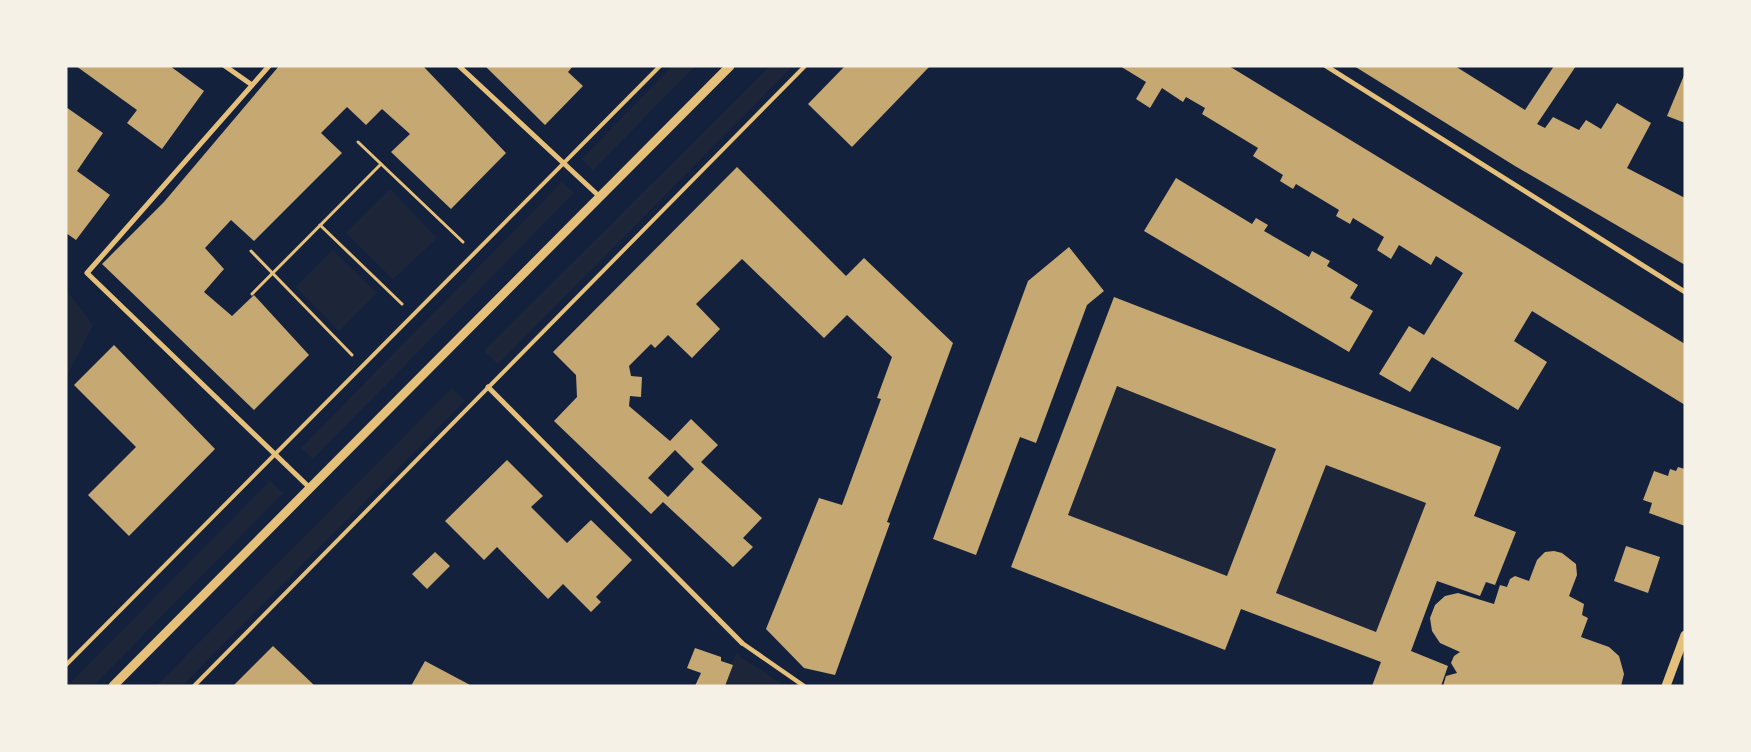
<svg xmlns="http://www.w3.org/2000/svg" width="1751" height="752" font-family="'Roboto Condensed',sans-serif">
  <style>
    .green { fill: #1d2539 }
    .building { fill: #c6a872; fill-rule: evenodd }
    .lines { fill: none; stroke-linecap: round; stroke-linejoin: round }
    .path { stroke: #e5c07b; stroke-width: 3 }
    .service { stroke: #e5c07b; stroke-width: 4 }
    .pedestrian { stroke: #e5c07b; stroke-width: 4.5 }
    .minor { stroke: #e5c07b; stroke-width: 5 }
    .tertiary { stroke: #e5c07b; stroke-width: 9 }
  </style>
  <rect width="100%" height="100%" fill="#14213d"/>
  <!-- green -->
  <g class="green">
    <polygon points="672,66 695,66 593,170 582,159"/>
    <polygon points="770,66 793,66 498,364 484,351"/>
    <polygon points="562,182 574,193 313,459 301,448"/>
    <polygon points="390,189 437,238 393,279 346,233"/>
    <polygon points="333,250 377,293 339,331 296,287"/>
    <polygon points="66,290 93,325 66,377"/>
    <polygon points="1117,386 1276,449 1227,576 1068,515"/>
    <polygon points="452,388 465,401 182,686 156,686"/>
    <polygon points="1326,465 1426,503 1376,632 1276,593"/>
    <polygon points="270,481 283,493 93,686 67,686"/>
    <polygon points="736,654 785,686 725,686"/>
  </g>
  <!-- building -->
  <g class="building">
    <polygon points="76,66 170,66 204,91 162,149 127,123 137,110"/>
    <polygon points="279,66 423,66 506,153 451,209 391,152 410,134 382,109 366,125 347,107 321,133 342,153 254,241 231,220 205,248 224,269 204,292 232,316 254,295 309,355 254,410 102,264 164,202"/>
    <polygon points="485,66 573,66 568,72 583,86 545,125"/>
    <polygon points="845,66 930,66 852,147 808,104"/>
    <polygon points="1120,66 1229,66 1685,344 1685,405 1532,311 1514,341 1547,362 1518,410 1432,357 1410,392 1379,374 1409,326 1424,335 1463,273 1436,256 1431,265 1399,245 1391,259 1377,250 1384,237 1353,218 1350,224 1336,216 1339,210 1296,184 1293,189 1280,181 1283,175 1253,156 1258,148 1202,114 1205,108 1186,97 1183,102 1162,88 1150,108 1136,99 1146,82"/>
    <polygon points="1354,66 1455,66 1525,110 1554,66 1576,66 1537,124 1545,128 1553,117 1579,130 1586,120 1601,129 1617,103 1651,123 1627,168 1685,198 1685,265 1515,166"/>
    <polygon points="1685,73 1685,123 1667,116"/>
    <polygon points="66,107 103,133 77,171 110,195 76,240 66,233"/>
    <path d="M737,167L846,276L864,258L953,343L887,522L890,523L835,675L804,668L766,629L819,498L842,505L881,399L877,398L892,357L847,315L824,338L742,259L696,304L720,329L692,358L668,335L655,348L651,344L629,366L631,376L642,377L641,397L630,396L629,406L670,441L691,419L718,445L701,462L762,518L743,538L753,547L733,567L663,502L651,514L554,421L577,397L576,375L553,352ZM675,450L694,469L668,497L648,478Z"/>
    <polygon points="1176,178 1252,224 1256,218 1268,225 1264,231 1309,257 1312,251 1330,261 1327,266 1358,285 1350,298 1373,311 1349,352 1144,231"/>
    <polygon points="1069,247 1104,291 1087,305 1036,443 1020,437 976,555 933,539 1028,281"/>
    <path d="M1114,297L1501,447L1474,516L1516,532L1495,585L1486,582L1480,596L1437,581L1411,651L1448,666L1441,686H1372L1381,662L1241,609L1225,650L1011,567ZM1117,386L1276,449L1227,576L1068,515ZM1326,465L1426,503L1376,632L1276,593Z"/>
    <polygon points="114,345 215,449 129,536 88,495 136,447 74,385"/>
    <polygon points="507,460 543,496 531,507 567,543 591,520 632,560 596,597 601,602 591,612 563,584 548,599 497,547 484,560 445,521"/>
    <polygon points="1678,467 1685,469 1685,526 1649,513 1652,503 1643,500 1654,471 1668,476 1670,469 1676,471"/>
    <polygon points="1626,546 1660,557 1648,593 1614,581"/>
    <polygon points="1554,551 1562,553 1576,564 1577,575 1569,596 1584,604 1582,615 1588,618 1581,637 1609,647 1619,656 1624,674 1621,686 1443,686 1446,676 1457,673 1451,663 1454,656 1460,652 1440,643 1432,631 1430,618 1435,605 1445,596 1458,593 1494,604 1500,585 1507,587 1510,579 1515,576 1529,581 1537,560 1545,552"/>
    <polygon points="435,552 450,566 427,589 412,574"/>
    <polygon points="273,646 315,686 233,686"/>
    <polygon points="695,648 721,657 721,661 733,665 725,686 695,686 701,673 687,668"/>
    <polygon points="425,661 472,686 411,686"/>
  </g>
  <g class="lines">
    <!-- path -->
    <g class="path">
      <polyline points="358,142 463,242"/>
      <polyline points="320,225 402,304"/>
      <polyline points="251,251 352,355"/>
      <polyline points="252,294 381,164"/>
    </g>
    <!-- service -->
    <g class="service">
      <polyline points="66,665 660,66"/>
      <polyline points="194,686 805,66"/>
    </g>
    <!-- pedestrian -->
    <polyline class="pedestrian" points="742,643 804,686"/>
    <!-- minor -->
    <g class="minor">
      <polyline points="225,66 252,85"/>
      <polyline points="269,66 87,273 310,488"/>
      <polyline points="459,66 600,197"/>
      <polyline points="1326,66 1685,292"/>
      <polyline points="488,387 742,643"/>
    </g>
    <!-- tertiary -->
    <g class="tertiary">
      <polyline points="113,686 730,66"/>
      <polyline points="1666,686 1685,635"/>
    </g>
  </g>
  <!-- border -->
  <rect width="1751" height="752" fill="none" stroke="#f6f1e7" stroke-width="135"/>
</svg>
